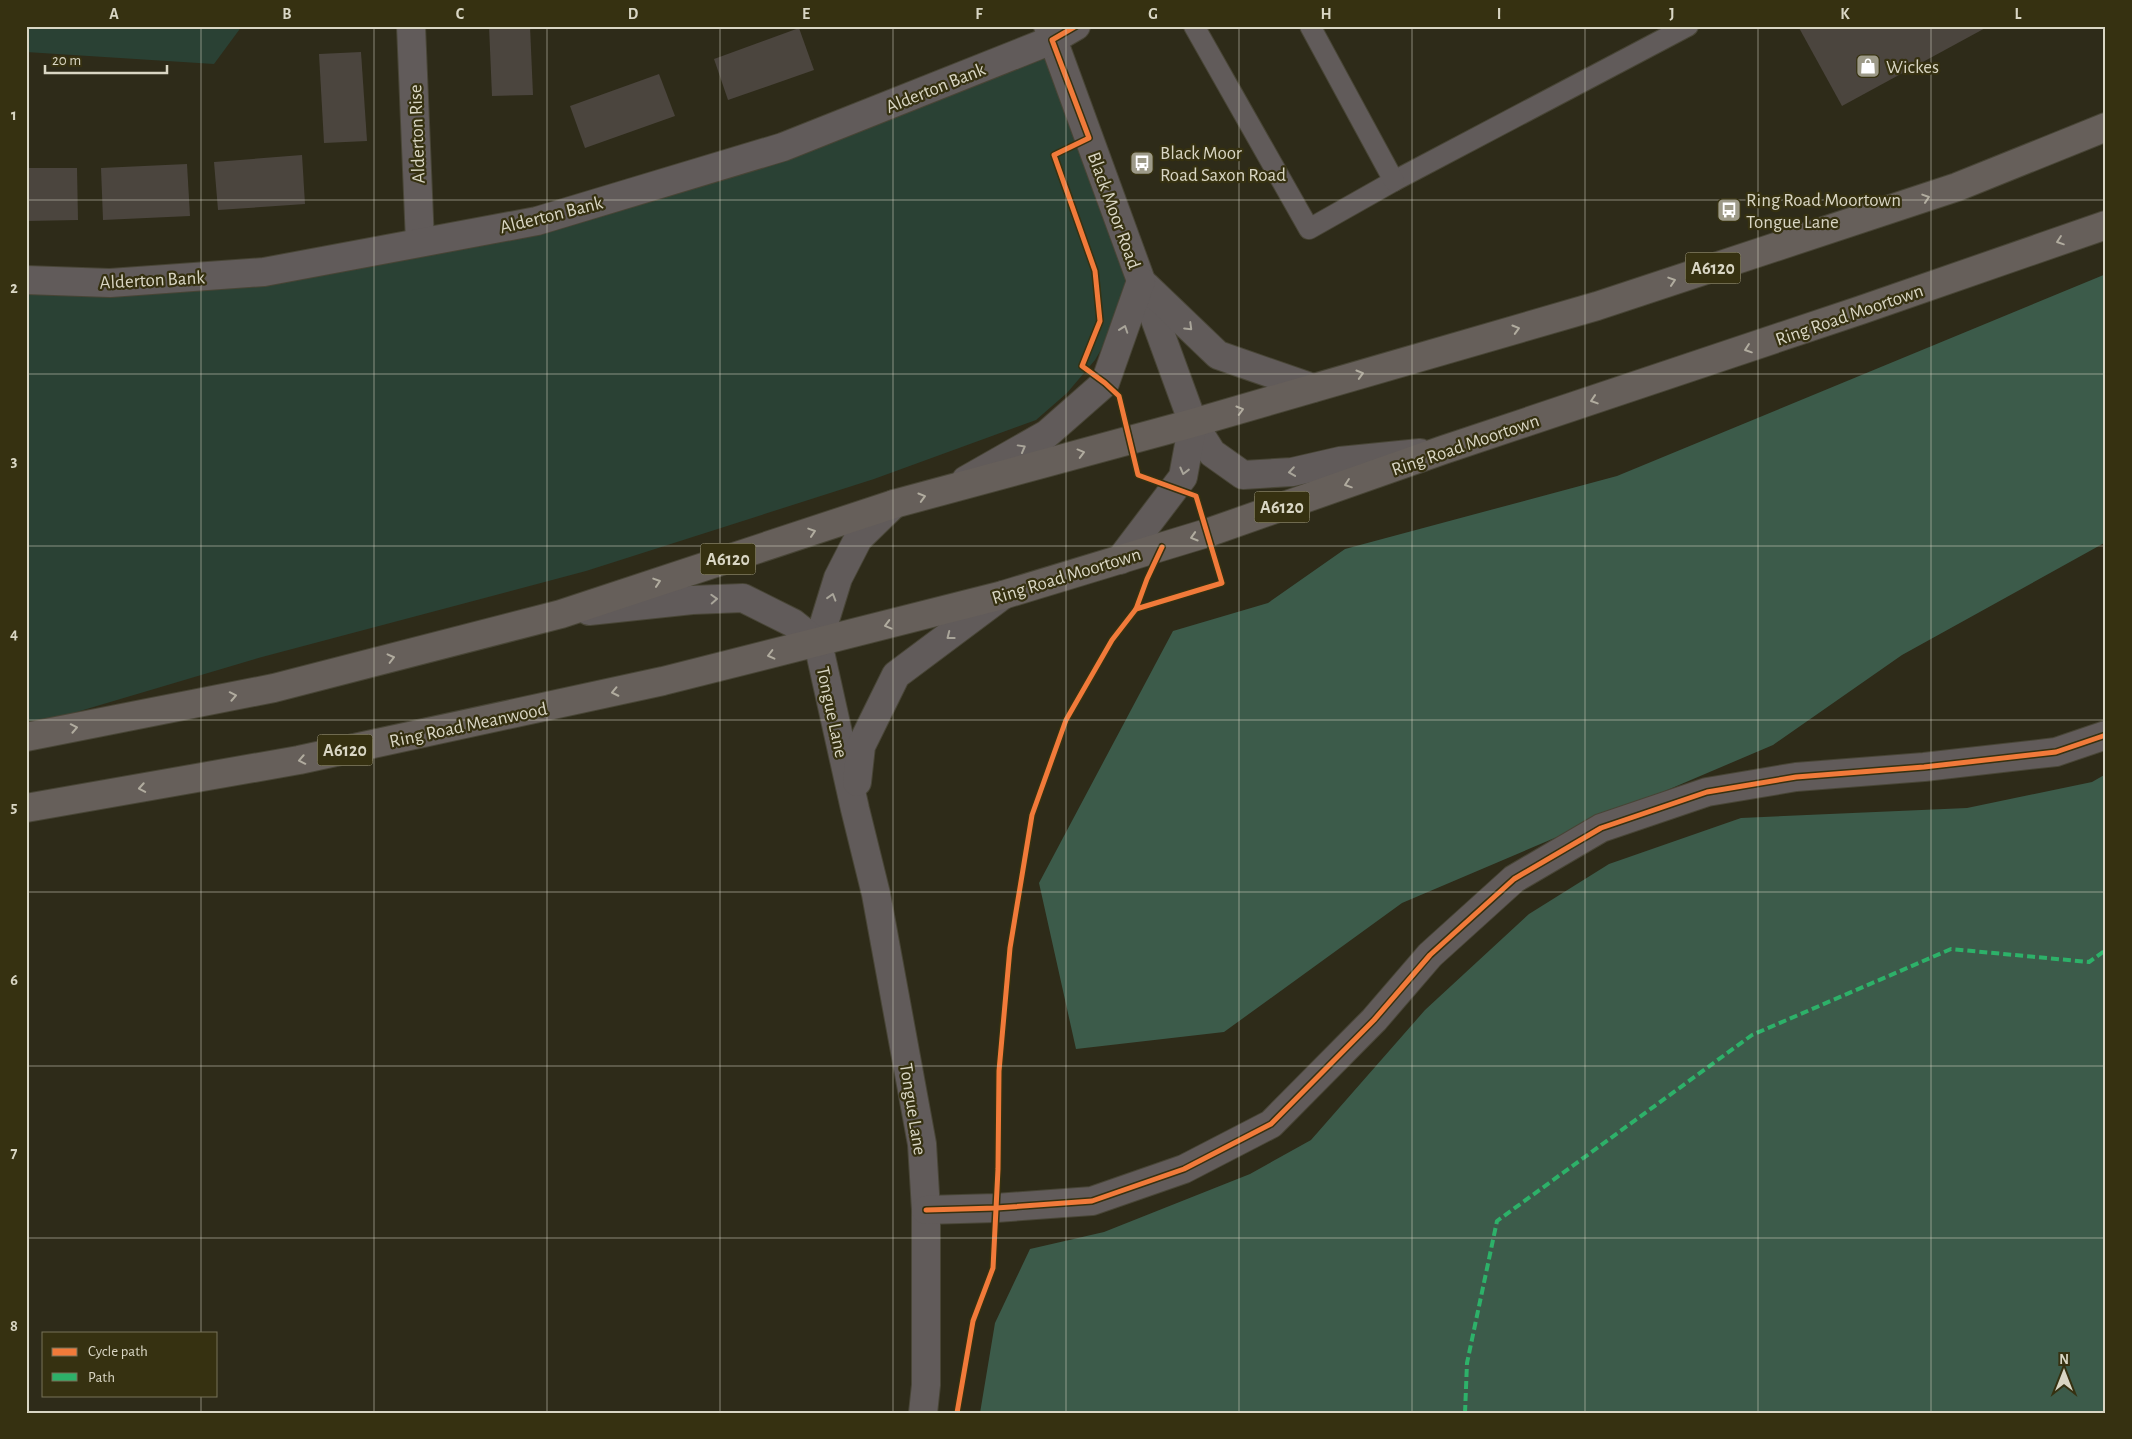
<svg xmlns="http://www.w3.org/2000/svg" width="2132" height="1439" font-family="'Alegreya Sans',sans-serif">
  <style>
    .green { fill: #2a4134 }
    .forest { fill: #3c5b4a }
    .building { fill: #4b453e }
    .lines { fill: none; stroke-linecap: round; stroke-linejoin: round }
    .lane-casing { stroke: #484536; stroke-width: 22 }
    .street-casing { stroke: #484536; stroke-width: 30 }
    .highway-casing { stroke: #484536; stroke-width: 30 }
    .lane { stroke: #615b5a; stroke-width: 20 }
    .street { stroke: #615b5a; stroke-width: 28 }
    .highway { stroke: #665f5a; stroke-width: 28 }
    .quiet { stroke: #2db169; stroke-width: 4; stroke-dasharray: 8 4; stroke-linecap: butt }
    .cycleway-casing { stroke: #363111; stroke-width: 8 }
    .cycleway { stroke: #f17a3a; stroke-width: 5 }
    .oneway { stroke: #b1ac9f }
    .oneway2 { stroke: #a9a59a }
    .grid { fill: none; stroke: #d9d6c4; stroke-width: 1; stroke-opacity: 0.55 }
    .labels { text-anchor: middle; stroke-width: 4.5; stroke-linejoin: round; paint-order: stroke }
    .shield { fill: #363111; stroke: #a8a48e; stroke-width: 1 }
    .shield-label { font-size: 18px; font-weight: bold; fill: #d9d6c4 }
    .poi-label { font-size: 19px; fill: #d9d6c4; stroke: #363111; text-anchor: start }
    .street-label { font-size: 19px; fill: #d9d6c4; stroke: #363111 }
    .neatline { fill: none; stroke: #d9d6c4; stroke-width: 2 }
    .grid-label { font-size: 16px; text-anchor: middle; font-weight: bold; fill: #d9d6c4 }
  </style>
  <rect width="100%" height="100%" fill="#2e2b19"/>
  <!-- green -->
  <g class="green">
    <polygon points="26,26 242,26 214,64 26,52"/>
    <polygon points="1052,40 1141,281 1095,360 1067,393 1036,420 874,479 586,571 262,657 26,727 26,280 110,283 537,221"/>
  </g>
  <!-- forest -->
  <g class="forest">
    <polygon points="2106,274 2106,542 1902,655 1773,745 1402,903 1224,1032 1076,1049 1039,883 1173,631 1268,603 1345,549 1617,476"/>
    <polygon points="2106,774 2106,1413 980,1413 995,1323 1030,1249 1104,1232 1250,1174 1311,1140 1425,1010 1529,914 1609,864 1741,818 1967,808 2092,782"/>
  </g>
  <!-- building -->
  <g class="building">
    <polygon points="489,26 530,26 533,95 492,96"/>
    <polygon points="1798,26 1989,26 1842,106"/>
    <polygon points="799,28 814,70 728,100 714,59"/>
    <polygon points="361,52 367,141 324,143 319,54"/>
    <polygon points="659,74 675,116 585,148 570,106"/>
    <polygon points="302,155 305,204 218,210 214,162"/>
    <polygon points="187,164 190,216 103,220 101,168"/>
    <polygon points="26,168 77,168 78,220 26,221"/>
  </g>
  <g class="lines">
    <!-- lane casing -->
    <g class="lane-casing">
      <g id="lane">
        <polyline points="1194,26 1309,229 1394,181 1688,26"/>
        <polyline points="1310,26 1394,181"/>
      </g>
    </g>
    <!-- street casing -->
    <g class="street-casing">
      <g id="street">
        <polyline points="411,26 420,242"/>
        <polyline points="1048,26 1193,423 1212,453 1243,475 1292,472 1340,461 1420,453"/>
        <polyline points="26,280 110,283 264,272 537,221 783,147 1052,40 1076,26"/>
        <polyline points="1146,286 1218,355 1313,388"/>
        <polyline points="966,480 1047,434 1105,383 1141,281"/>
        <polyline points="894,504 858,539 838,578 818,643 855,809 876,894 922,1144 926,1210 926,1385 923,1413"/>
        <polyline points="1120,560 1183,477 1193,423"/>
        <polyline points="589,611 692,600 743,598 793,623 818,643"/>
        <polyline points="857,782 861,746 896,675 1003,595"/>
        <polyline points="926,1210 996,1208 1092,1201 1184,1169 1271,1124 1374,1020 1430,955 1514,879 1601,828 1707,792 1796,777 1924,767 2056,752 2106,735"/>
      </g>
    </g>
    <!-- highway casing -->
    <g class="highway-casing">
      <g id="highway">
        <polyline points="26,737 274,688 561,614 894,504 1193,423 1597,306 1957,187 2106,127"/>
        <polyline points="26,808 299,760 663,681 1003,595 1207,533 1443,450 1861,310 2106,225"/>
      </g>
    </g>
    <!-- lane -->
    <use href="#lane" class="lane"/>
    <!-- street -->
    <use href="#street" class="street"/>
    <!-- highway -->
    <use href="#highway" class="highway"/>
    <!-- quiet -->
    <polyline class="quiet" points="1465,1413 1467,1363 1497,1221 1752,1035 1951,949 2089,962 2106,950"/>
    <!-- cycleway casing -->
    <g class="cycleway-casing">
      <g id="cycleway">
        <polyline points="1076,26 1052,40 1089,138 1054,155 1095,271 1100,321 1082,366 1105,383 1119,396 1138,475 1196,496 1222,583 1136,609"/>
        <polyline points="926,1210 996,1208 1092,1201 1184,1169 1271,1124 1374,1020 1430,955 1514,879 1601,828 1707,792 1796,777 1924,767 2056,752 2106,735"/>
        <polyline points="957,1413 973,1321 993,1268 998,1169 999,1071 1010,948 1032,815 1066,720 1112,640 1136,609 1147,579 1162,547"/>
      </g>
    </g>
    <!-- cycleway -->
    <use href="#cycleway" class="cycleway"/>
  </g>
  <!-- one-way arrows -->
  <defs><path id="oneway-chevron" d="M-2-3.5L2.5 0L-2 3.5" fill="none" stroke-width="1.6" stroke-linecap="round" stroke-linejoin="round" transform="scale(1.25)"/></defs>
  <g class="oneway">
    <use href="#oneway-chevron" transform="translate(1926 198) rotate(-18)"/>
    <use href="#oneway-chevron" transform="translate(2060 241) rotate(161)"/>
    <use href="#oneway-chevron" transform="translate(1672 281) rotate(-18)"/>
    <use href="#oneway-chevron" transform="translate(1516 329) rotate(-16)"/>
    <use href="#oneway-chevron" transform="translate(1748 349) rotate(161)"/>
    <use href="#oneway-chevron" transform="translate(1360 374) rotate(-16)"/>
    <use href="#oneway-chevron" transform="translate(1594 400) rotate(162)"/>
    <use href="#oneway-chevron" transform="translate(1240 410) rotate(-16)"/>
    <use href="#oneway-chevron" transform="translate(1081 453) rotate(-15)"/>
    <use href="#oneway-chevron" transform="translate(1348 484) rotate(161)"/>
    <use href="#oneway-chevron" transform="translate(922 497) rotate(-16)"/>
    <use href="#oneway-chevron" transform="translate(812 532) rotate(-18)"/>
    <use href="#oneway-chevron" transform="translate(1194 537) rotate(163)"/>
    <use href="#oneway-chevron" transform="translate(657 582) rotate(-18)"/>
    <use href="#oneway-chevron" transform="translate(888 625) rotate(165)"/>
    <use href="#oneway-chevron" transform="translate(771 655) rotate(166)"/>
    <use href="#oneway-chevron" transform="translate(391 658) rotate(-14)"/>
    <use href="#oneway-chevron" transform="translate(615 692) rotate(168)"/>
    <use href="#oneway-chevron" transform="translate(233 696) rotate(-11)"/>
    <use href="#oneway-chevron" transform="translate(74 728) rotate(-11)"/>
    <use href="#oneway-chevron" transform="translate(302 760) rotate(169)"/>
    <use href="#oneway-chevron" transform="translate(142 788) rotate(170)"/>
  </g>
  <g class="oneway2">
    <use href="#oneway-chevron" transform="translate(1189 327) rotate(44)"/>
    <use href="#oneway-chevron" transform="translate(1124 329) rotate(-71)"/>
    <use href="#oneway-chevron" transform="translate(1022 448) rotate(-29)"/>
    <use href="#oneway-chevron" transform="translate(1184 471) rotate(104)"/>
    <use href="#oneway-chevron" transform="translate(1292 472) rotate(172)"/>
    <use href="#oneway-chevron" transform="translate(832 597) rotate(-73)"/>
    <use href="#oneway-chevron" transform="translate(714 599) rotate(-3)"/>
    <use href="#oneway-chevron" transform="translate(950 636) rotate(142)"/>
  </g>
  <!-- grid -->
  <path class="grid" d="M201,26V1333M374,26V1413M547,26V1413M720,26V1413M893,26V1413M1066,26V1413M1239,26V1413M1412,26V1413M1585,26V1413M1758,26V1413M1931,26V1413M26,200H2106M26,374H2106M26,546H2106M26,720H2106M26,892H2106M26,1066H2106M26,1238H2106M201,1395V1413"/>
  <!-- icons -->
  <defs>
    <g id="shop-square" transform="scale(1.25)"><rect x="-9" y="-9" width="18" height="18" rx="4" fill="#9d9a88" stroke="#363111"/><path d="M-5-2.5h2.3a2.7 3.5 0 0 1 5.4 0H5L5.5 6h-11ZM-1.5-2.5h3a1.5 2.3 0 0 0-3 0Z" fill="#fff"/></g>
    <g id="bus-square" transform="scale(1.25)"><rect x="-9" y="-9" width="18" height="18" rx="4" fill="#9d9a88" stroke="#363111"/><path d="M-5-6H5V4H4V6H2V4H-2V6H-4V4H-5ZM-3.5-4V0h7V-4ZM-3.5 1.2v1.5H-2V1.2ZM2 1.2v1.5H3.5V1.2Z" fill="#fff"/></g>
  </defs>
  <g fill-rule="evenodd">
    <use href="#shop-square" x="1868" y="66"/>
    <use href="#bus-square" x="1142" y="163"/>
    <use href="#bus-square" x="1729" y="210"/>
  </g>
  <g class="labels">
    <!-- shield labels -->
    <g class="shield">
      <rect x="1685.5" y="252.5" width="55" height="31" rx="4"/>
      <rect x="1254.5" y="491.5" width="55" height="31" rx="4"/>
      <rect x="700.5" y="543.5" width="55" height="31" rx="4"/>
      <rect x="317.5" y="734.5" width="55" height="31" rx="4"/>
    </g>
    <g class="shield-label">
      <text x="1713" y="274">A6120</text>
      <text x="1282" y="513">A6120</text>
      <text x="728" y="565">A6120</text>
      <text x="345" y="756">A6120</text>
    </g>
    <!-- poi labels -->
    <g class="poi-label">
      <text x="1886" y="73">Wickes</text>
      <text x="1160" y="159">Black Moor<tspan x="1160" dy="22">Road Saxon Road</tspan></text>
      <text x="1746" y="206">Ring Road Moortown<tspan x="1746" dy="22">Tongue Lane</tspan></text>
    </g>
    <!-- street labels -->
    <g class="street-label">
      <text transform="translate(935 87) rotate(-22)" y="7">Alderton Bank</text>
      <text transform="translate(416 134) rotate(-92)" y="7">Alderton Rise</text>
      <text transform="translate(1115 210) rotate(70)" y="7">Black Moor Road</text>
      <text transform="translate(551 214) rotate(-14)" y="7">Alderton Bank</text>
      <text transform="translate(152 279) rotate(-3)" y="7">Alderton Bank</text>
      <text transform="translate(1849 314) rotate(-19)" y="7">Ring Road Moortown</text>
      <text transform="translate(1465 444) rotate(-19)" y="7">Ring Road Moortown</text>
      <text transform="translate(1066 575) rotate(-17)" y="7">Ring Road Moortown</text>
      <text transform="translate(833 712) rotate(78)" y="7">Tongue Lane</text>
      <text transform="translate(468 724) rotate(-12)" y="7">Ring Road Meanwood</text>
      <text transform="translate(914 1109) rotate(81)" y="7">Tongue Lane</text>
    </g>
  </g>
  <!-- border -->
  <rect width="2132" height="1439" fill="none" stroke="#363111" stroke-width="55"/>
  <!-- legend -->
  <rect x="42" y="1332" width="175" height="65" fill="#363111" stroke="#777359"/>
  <rect x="52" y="1348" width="25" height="8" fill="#f17a3a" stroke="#777359"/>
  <text x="88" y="1356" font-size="15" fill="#d9d6c4">Cycle path</text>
  <rect x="52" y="1373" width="25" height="8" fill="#2db169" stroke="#777359"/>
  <text x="88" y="1382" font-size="15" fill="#d9d6c4">Path</text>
  <!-- north arrow -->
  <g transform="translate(2064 1372)" stroke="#363111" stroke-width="4" paint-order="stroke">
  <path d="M0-4L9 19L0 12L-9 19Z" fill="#d9d6c4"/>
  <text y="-8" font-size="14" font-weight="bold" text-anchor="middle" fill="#d9d6c4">N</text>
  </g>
  <!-- scale -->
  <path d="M45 65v8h122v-8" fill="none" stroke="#d9d6c4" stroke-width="2.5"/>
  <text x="52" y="65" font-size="15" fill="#d9d6c4" stroke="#363111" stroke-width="4" paint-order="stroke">20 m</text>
  <rect x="28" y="28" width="2076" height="1384" class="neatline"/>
  <g class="grid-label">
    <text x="114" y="19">A</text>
    <text x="287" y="19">B</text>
    <text x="460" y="19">C</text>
    <text x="633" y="19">D</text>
    <text x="806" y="19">E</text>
    <text x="979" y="19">F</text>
    <text x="1153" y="19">G</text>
    <text x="1326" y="19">H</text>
    <text x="1499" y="19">I</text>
    <text x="1672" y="19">J</text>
    <text x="1845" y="19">K</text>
    <text x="2018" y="19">L</text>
    <text x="14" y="120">1</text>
    <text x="14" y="293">2</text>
    <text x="14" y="466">3</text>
    <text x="14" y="639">4</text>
    <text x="14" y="812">5</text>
    <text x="14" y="985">6</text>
    <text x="14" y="1158">7</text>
    <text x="14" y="1331">8</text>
  </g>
</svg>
